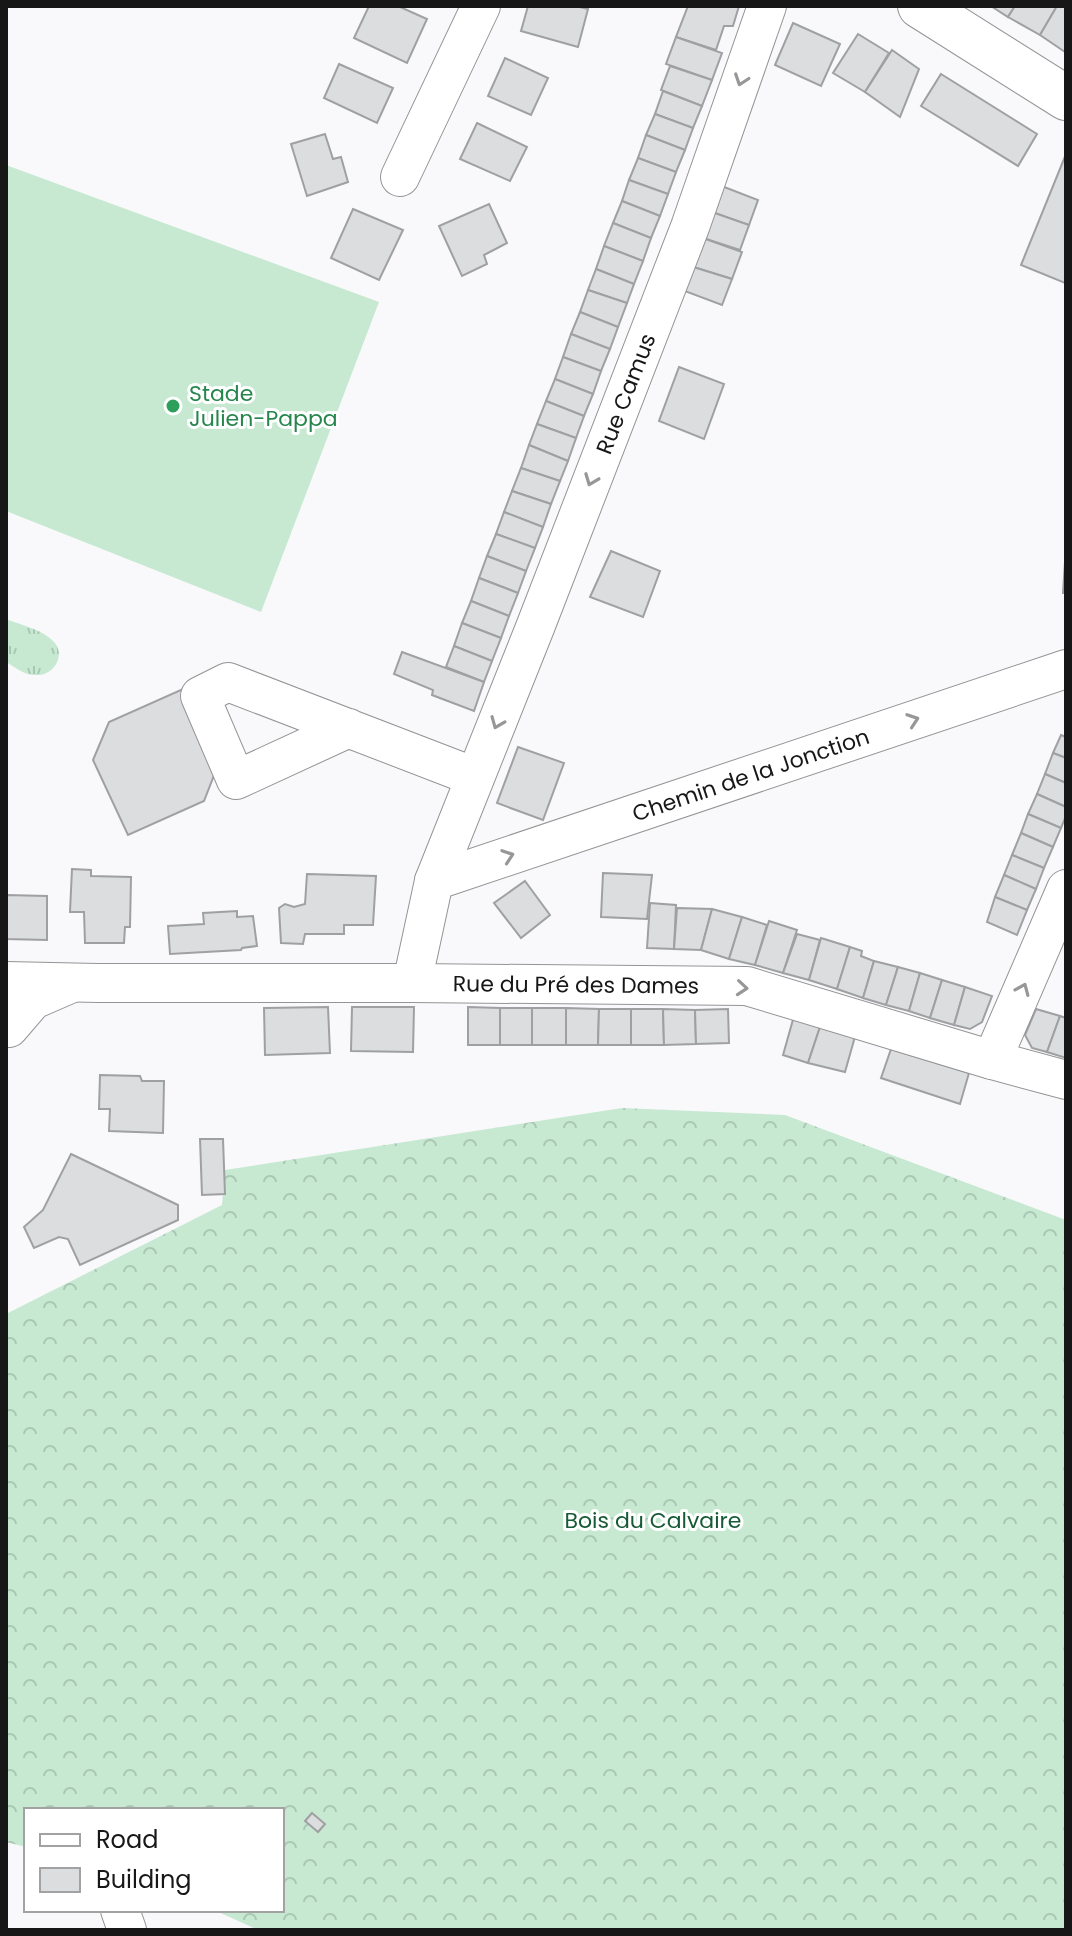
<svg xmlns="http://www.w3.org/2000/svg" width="1072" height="1936" font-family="Poppins,sans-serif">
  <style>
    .grass { fill: url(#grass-tufts) }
    .forest { fill: url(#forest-crowns) }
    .pitch { fill: #c7e9d1 }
    .building { fill: #dcdddf; stroke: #9fa0a2; stroke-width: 2 }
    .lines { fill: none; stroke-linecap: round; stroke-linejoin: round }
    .minor-casing { stroke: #949496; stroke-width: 40 }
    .major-casing { stroke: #949496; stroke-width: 46 }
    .minor { stroke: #fff; stroke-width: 38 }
    .major { stroke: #fff; stroke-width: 44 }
    .oneway { stroke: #979797 }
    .leisure-dot { fill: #2e9e5b; stroke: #fff; stroke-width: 3 }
    .labels { text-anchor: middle; stroke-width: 6; stroke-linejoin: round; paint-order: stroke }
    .leisure-label { font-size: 22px; fill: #27864d; stroke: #fff; text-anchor: start }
    .street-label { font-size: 22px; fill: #171718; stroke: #fff }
    .park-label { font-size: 22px; fill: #175b36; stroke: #fff }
  </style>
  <defs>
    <pattern id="grass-tufts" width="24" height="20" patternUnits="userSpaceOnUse" patternTransform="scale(2)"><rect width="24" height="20" fill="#c7e9d1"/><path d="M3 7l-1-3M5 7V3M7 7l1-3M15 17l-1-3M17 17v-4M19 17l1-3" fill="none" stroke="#aac7b3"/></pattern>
    <pattern id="forest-crowns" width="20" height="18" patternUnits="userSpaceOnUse" patternTransform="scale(2)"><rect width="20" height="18" fill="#c7e9d1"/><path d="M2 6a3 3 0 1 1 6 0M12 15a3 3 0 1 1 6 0" fill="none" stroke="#aac7b3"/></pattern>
  </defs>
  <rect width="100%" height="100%" fill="#f9f9fb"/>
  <!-- grass -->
  <path class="grass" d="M6,619C21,625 41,629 53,641C67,654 54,677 35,675C24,675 15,667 6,662Z"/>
  <!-- forest -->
  <polygon class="forest" points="622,1108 785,1115 1066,1220 1066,1930 258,1930 214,1910 282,1910 282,1810 26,1810 26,1847 6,1842 6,1314 222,1205 225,1170"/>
  <!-- pitch -->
  <polygon class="pitch" points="6,165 379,302 261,612 6,511"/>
  <!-- building -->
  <g class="building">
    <polygon points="369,6 398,6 427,19 407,63 354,38"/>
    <polygon points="528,6 575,6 588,9 578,47 521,31"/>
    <polygon points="688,6 739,6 733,26 724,26 716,50 676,37"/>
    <polygon points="991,6 1015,6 1008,17"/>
    <polygon points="1015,6 1057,6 1040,35 1008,17"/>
    <polygon points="1057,6 1066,6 1065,52 1040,35"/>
    <polygon points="793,23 840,44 821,86 775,65"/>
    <polygon points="858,34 889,53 865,92 833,73"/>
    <polygon points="676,37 722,53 712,80 666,64"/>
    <polygon points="892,50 919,69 900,117 865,92"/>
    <polygon points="505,58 548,78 531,115 488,96"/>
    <polygon points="339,64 393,88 377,123 324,98"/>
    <polygon points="670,66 712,80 702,106 661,90"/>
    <polygon points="941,74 1037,134 1018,166 921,106"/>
    <polygon points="663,91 702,106 693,128 655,114"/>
    <polygon points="655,114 693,128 685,150 646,135"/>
    <polygon points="477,123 527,147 510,181 460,159"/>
    <polygon points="325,134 333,159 341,157 348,182 307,196 291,144"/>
    <polygon points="646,135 685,150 676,172 638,158"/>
    <polygon points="1066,154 1066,279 1065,283 1021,265"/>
    <polygon points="638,158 676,172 668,194 629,180"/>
    <polygon points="629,180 668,194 660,216 622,201"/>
    <polygon points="719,185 758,200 749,225 709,211"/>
    <polygon points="622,201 660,216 651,238 613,223"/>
    <polygon points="489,204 507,243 484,255 487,264 462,276 439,226"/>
    <polygon points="353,209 403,230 379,280 331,258"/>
    <polygon points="709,211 749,225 740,250 700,237"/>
    <polygon points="613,223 651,238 643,261 604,246"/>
    <polygon points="700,237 742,252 732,279 690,266"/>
    <polygon points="604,246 643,261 634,284 596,269"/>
    <polygon points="690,266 732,279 722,305 682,290"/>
    <polygon points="596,269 634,284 627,303 588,290"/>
    <polygon points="588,290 627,303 618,327 580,312"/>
    <polygon points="580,312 618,327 610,349 571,334"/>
    <polygon points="571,334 610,349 601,371 563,357"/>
    <polygon points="563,357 601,371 593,394 555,379"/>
    <polygon points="679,367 724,384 704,439 659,421"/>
    <polygon points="555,379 593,394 584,416 546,401"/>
    <polygon points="546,401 584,416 576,438 537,424"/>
    <polygon points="537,424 576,438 568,461 529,445"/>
    <polygon points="529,445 568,461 560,481 521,468"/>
    <polygon points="521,468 560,481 551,504 512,491"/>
    <polygon points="512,491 551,504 543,527 504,512"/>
    <polygon points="504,512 543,527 535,548 496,534"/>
    <polygon points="496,534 535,548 526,571 487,556"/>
    <polygon points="1066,546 1066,593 1063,593"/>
    <polygon points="611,551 660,571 643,617 590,597"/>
    <polygon points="487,556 526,571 518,593 479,578"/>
    <polygon points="479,578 518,593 509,616 471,601"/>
    <polygon points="471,601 509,616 501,638 462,623"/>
    <polygon points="462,623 501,638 492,661 454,646"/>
    <polygon points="454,646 492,661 484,682 446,667"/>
    <polygon points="402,652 484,682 474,711 432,695 433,690 394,674"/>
    <polygon points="183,689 218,765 204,801 128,835 93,760 109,722"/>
    <polygon points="1061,735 1066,737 1066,758 1053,753"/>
    <polygon points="518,747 564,763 543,820 497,803"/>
    <polygon points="1053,753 1066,758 1066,783 1045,774"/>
    <polygon points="1045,774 1066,783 1066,807 1037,794"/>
    <polygon points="1037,794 1066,807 1066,816 1061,828 1028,814"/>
    <polygon points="1028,814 1061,828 1053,847 1021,833"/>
    <polygon points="1021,833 1053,847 1044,868 1012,855"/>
    <polygon points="1012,855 1044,868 1036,889 1004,875"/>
    <polygon points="72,869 91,870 91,876 131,877 130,927 125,927 124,943 85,943 84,912 70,912"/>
    <polygon points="603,873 652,875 647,919 601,917"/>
    <polygon points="307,874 376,876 373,925 344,925 344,934 305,934 303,944 281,943 279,908 285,904 294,907 305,904"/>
    <polygon points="1004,875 1036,889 1027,910 995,897"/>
    <polygon points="525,881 550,915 521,938 494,903"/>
    <polygon points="6,895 47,896 47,940 6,939"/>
    <polygon points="995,897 1027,910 1017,935 987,922"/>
    <polygon points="650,903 676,905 674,949 647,948"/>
    <polygon points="677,908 712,909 701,950 674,949"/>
    <polygon points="712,909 742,917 729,959 701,950"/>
    <polygon points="237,911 237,917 253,916 257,946 242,948 241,950 170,954 168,926 204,924 203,913"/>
    <polygon points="742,917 767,925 755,965 729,959"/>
    <polygon points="769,921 797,930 783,973 755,965"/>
    <polygon points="797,934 820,940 809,980 783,973"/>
    <polygon points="821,938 850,947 837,989 809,980"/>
    <polygon points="850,947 862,951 861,956 874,961 863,998 837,989"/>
    <polygon points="874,961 898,967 886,1005 863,998"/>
    <polygon points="898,967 920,973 909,1011 886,1005"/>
    <polygon points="920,973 942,980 930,1018 909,1011"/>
    <polygon points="942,980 965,987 954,1025 930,1018"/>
    <polygon points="965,987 992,996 982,1022 970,1029 954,1025"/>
    <polygon points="328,1007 330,1053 265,1055 264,1008"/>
    <polygon points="352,1007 414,1007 413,1052 351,1051"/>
    <polygon points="468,1007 500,1008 500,1045 468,1045"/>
    <rect x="500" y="1008" width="32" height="37"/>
    <rect x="532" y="1008" width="34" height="37"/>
    <polygon points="566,1008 599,1009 598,1045 566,1045"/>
    <polygon points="599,1009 631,1009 631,1045 598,1045"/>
    <polygon points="631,1009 663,1009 664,1045 631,1045"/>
    <polygon points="663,1009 695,1010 696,1044 664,1045"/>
    <polygon points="728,1009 729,1043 696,1044 695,1010"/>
    <polygon points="1036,1009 1060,1016 1047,1052 1032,1048 1025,1035"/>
    <polygon points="794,1016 821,1024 808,1063 783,1055"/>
    <polygon points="1060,1016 1066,1018 1066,1058 1047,1052"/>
    <polygon points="821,1024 856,1033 845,1072 808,1063"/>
    <polygon points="891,1049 969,1073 960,1104 881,1078"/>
    <polygon points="100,1075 140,1076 142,1081 164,1081 163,1133 109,1131 110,1109 99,1109"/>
    <polygon points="200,1139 223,1139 225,1194 202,1195"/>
    <polygon points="71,1154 178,1205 178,1220 80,1265 68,1239 59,1237 34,1248 24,1227 43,1210"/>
    <polygon points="312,1813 325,1824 318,1832 305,1821"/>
  </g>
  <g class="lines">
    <!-- minor casing -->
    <g class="minor-casing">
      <g id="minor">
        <polyline points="400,177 481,6"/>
        <polyline points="349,728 236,780 200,696 228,682 475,777"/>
        <path id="s1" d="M434,881L1066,669"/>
        <path id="s2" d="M6,981L98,983H412L747,986L992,1060L1066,1080"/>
        <path id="s3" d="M412,983L434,881L536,625L690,227L767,6"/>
        <polyline points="9,1028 33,1000 70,984"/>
        <polyline points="992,1060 1066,889"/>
        <polyline points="120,1910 127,1930"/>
      </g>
    </g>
    <!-- major casing -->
    <g class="major-casing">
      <polyline id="major" points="920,6 1066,98"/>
    </g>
    <!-- minor -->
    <use href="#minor" class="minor"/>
    <!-- major -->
    <use href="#major" class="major"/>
  </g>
  <!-- one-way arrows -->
  <defs><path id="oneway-chevron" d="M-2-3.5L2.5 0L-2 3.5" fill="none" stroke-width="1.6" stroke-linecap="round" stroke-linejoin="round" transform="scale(2)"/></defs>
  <g class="oneway">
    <use href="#oneway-chevron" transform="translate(741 80) rotate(109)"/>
    <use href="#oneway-chevron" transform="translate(591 480) rotate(111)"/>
    <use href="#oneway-chevron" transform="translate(913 720) rotate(-19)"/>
    <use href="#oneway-chevron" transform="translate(497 723) rotate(112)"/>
    <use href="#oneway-chevron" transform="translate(508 856) rotate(-19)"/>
    <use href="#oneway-chevron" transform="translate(742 988) rotate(5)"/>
    <use href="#oneway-chevron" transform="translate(1023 989) rotate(-67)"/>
  </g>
  <!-- markers -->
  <circle class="leisure-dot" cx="173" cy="406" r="8"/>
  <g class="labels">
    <!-- leisure labels -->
    <g class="leisure-label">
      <text x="189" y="401">Stade<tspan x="189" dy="25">Julien-Pappa</tspan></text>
    </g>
    <!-- street labels -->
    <g class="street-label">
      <text dy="8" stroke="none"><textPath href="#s3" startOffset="628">Rue Camus</textPath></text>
      <text dy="8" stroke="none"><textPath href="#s1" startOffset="334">Chemin de la Jonction</textPath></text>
      <text dy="8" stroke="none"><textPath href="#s2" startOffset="570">Rue du Pré des Dames</textPath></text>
    </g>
    <!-- park labels -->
    <g class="park-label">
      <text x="653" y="1528">Bois du Calvaire</text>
    </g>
  </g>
  <!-- border -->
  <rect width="1072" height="1936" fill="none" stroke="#171718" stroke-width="16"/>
  <!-- legend -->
  <rect x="24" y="1808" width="260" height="104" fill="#ffffff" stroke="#a2a2a3" stroke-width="2"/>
  <rect x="40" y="1834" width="40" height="12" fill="#ffffff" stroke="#a2a2a3" stroke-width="2"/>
  <text x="96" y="1848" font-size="24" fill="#171718">Road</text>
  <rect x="40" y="1868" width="40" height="24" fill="#dcdddf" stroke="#a2a2a3" stroke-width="2"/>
  <text x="96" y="1888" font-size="24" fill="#171718">Building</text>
</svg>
